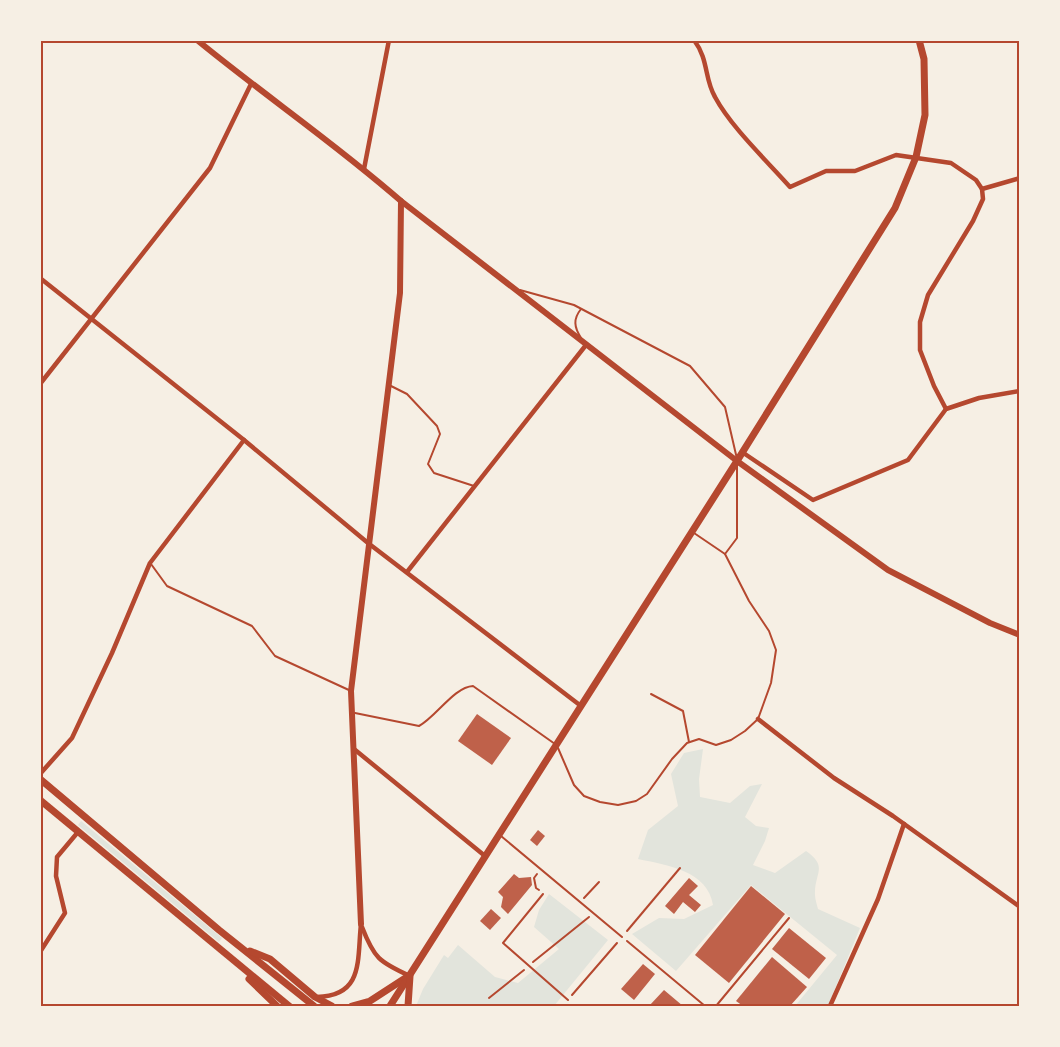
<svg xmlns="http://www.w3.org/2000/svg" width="1060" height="1047" font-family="Montserrat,sans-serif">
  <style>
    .green { fill: #e2e4dc }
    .building { fill: #bf614a }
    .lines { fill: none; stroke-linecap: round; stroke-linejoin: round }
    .path { stroke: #b5482f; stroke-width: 2 }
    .service { stroke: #b5482f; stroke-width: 2 }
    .minor { stroke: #b5482f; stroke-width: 4.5 }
    .tertiary { stroke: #b5482f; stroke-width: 6 }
    .secondary { stroke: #b5482f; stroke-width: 7 }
    .neatline { fill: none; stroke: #b5482f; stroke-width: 2 }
  </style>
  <rect width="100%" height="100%" fill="#f6efe4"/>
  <!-- green -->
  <g class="green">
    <path d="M703,749L699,779L700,797L730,803L750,786L762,784L745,817L756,826L769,828L765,841L753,865L775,873L806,851C829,867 814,873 815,895C815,899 817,905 818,909L860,928L828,1006H795L837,955L751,885L676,971L632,934L659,918L684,919L713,905C708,871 667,865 638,859L648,830L678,806L671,774L684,753Z"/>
    <polygon points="81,821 222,938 219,942 78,825"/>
    <polygon points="549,894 608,940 554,1006 416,1006 423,989 444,955 448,958 458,945 495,977 518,983 559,949 534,927 539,910"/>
  </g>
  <!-- building -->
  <g class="building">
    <polygon points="477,714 511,738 492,765 458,741"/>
    <polygon points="538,830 545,836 537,846 530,840"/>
    <polygon points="514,874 519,878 531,877 532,885 508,914 501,907 503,897 498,892"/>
    <polygon points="689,878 698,886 689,895 701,905 695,912 683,902 674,914 665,906"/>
    <polygon points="751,886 785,914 729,983 695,955"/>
    <polygon points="491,909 501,918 490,930 480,921"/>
    <polygon points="789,928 826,958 809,979 772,949"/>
    <polygon points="772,957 807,987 790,1006 743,1006 736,1001"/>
    <polygon points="643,964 655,974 634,1000 621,989"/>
    <polygon points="664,990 683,1006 649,1006"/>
  </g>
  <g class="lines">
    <!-- path -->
    <g class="path">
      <polyline points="537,874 534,878 536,888 539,890"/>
      <polyline points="584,898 599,882"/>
      <polyline points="627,931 680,868"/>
      <polyline points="627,941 705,1006"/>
      <polyline points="533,962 589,917"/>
      <polyline points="572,995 617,943"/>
      <polyline points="489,998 524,970"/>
      <polyline points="716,1006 789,918"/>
    </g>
    <!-- service -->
    <g class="service">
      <polyline points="520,290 574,305 690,366 725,407 737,459"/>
      <path d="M581,309C573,319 574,327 581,338"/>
      <polyline points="391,386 407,394 437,426 440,434 428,464 434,473 474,486"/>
      <polyline points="725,554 737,538 737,465"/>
      <polyline points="151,564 167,586 252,626 275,656 351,691"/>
      <polyline points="651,694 683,711 689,742"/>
      <path d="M355,713L419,726C436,717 454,687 473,686L555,744"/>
      <polyline points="558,748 574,785 584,796 600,802 618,805 636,801 647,794 672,759 687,743 699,739 716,745 731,740 745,731 758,719 771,683 776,650 769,631 749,601 725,554 694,533"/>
      <polyline points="501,836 622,937"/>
      <polyline points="543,894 503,943 568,1000"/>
    </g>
    <!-- minor -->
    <g class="minor">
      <path d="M694,40C709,60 704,78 715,97C731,127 767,161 790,187L826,171H855L896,155L951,163L976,180L982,189L983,199L973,221L928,295L920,322V350L934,386L946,409"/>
      <polyline points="364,169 389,40"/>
      <polyline points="982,189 1020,178"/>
      <polyline points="40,278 244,440 368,543 581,706"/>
      <polyline points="40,384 210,168 251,84"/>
      <polyline points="742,452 813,500 908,460 946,409 979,398 1020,391"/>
      <polyline points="407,572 586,345"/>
      <polyline points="758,719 834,778 893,816 1020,907"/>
      <polyline points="354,749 485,856"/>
      <polyline points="40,774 72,738 112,653 150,563 244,440"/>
      <path d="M362,927C374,958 379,962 410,976"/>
      <polyline points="40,952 65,913 56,876 57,857 78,832"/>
      <path d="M317,997C364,996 357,960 361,924"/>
      <polyline points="830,1006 878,899 904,824"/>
    </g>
    <!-- tertiary -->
    <g class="tertiary">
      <path d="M197,40C264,95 336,144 401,201L400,293L351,691L361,924"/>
      <polyline points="401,201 737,461 888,570 990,623 1020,635"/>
    </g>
    <!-- secondary -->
    <g class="secondary">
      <polyline points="40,779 219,930 314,1006"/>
      <polyline points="40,800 289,1006"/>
      <polyline points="250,951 270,959 315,997 332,1006"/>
      <polyline points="249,979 277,1006"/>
      <polyline points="352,1006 370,1001 407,977"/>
      <polyline points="390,1006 737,461 895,208 916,157 925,115 924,59 919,40"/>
      <polyline points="408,1006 410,976"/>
    </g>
  </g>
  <!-- border -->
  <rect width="1060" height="1047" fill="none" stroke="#f6efe4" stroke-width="84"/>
  <rect x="42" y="42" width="976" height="963" class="neatline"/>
</svg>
